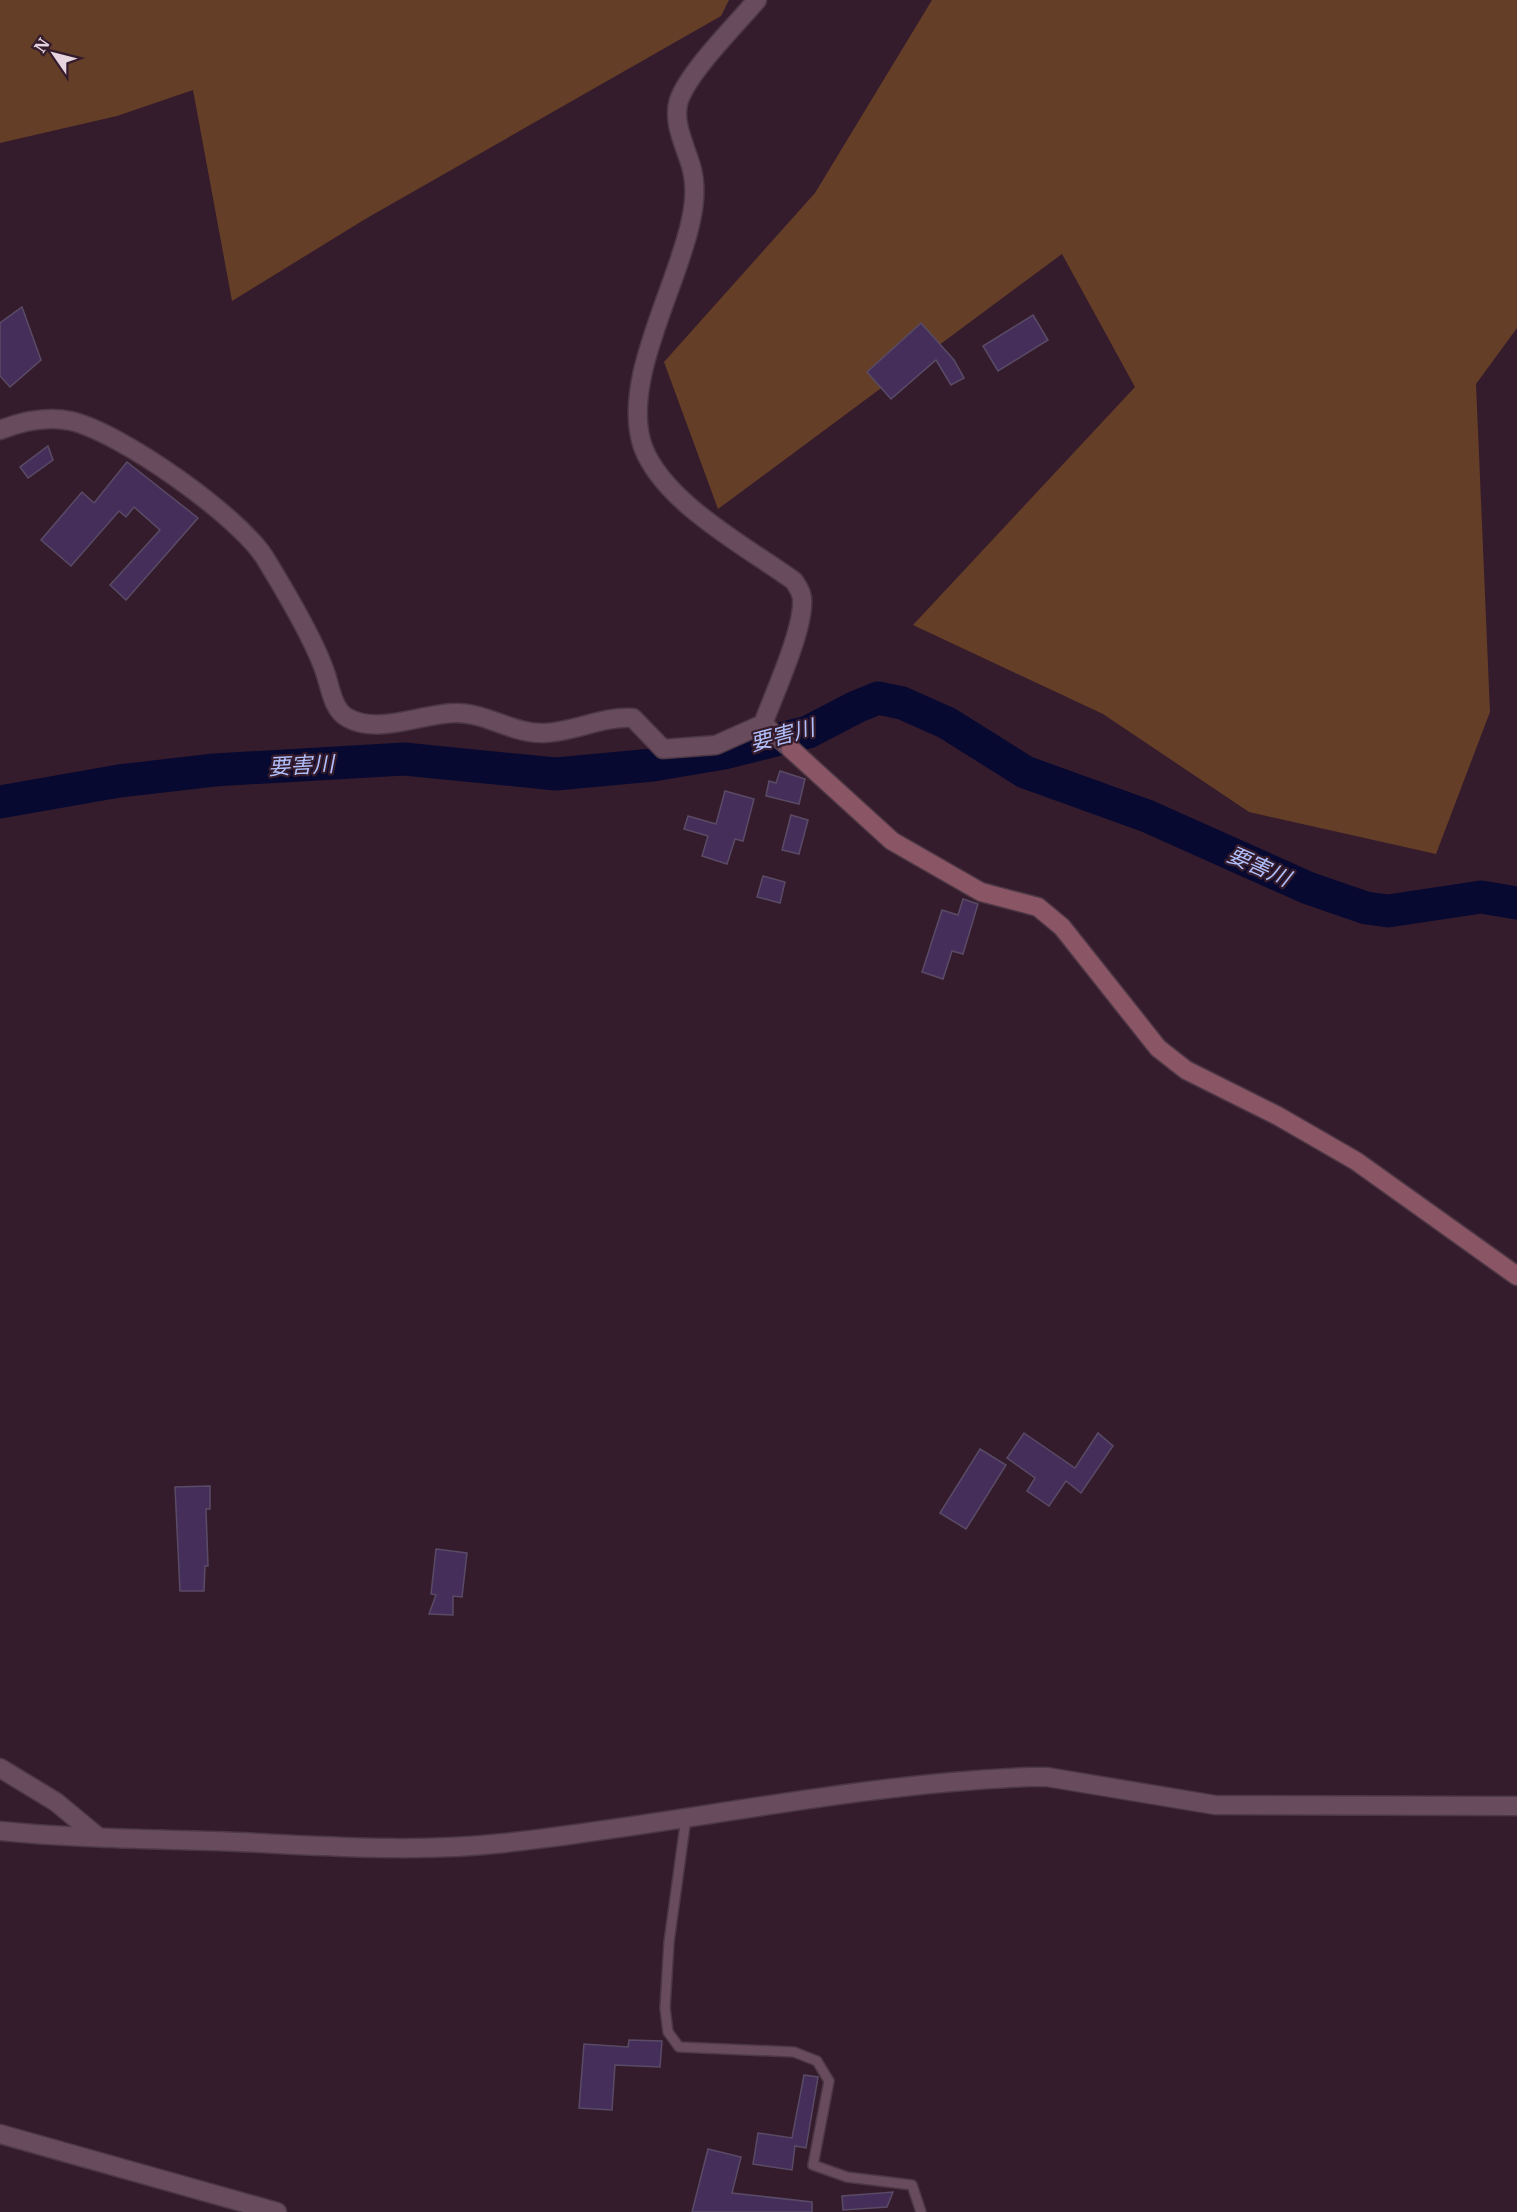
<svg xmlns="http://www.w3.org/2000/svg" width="1517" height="2212" font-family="Merriweather,'Noto Sans JP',serif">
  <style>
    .green { fill: #643e27 }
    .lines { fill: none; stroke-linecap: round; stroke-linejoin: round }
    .river { stroke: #080931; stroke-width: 33 }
    .building { fill: #462e5a; stroke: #594b66; stroke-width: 1.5 }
    .lane-casing { stroke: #4c3744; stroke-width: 12 }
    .street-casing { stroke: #4c3744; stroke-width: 21 }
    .secondary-casing { stroke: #4c3744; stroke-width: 21 }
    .lane { stroke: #684b5d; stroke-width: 9 }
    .street { stroke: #684b5d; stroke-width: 18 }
    .secondary { stroke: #8a5565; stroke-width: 18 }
    .labels { text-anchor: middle; stroke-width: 4.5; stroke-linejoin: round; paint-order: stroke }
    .water-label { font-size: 22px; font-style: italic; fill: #b0bffb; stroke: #351c2c }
  </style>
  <rect width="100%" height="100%" fill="#351c2c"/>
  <!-- green -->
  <g class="green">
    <polygon points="0,0 729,0 721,16 367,218 232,301 193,90 117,116 0,143"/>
    <polygon points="932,0 1517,0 1517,328 1476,384 1490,712 1436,854 1249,812 1103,714 913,625 1135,387 1062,254 718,509 664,362 815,193"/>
  </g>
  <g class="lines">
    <!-- river -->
    <polyline class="river" points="0,802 119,781 214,770 404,759 556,774 653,765 724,753 808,732 856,707 878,698 902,703 947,723 1025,772 1147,816 1308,888 1366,908 1388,911 1481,897 1517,903"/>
  </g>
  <!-- building -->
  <g class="building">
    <polygon points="22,307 41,360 10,387 0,376 0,323"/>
    <polygon points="1033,315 1048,340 998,371 983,346"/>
    <polygon points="921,323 954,360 964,378 951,385 936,360 891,399 867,372"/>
    <polygon points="48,446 53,460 28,478 20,467"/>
    <polygon points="127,462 198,518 126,600 110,585 160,530 134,507 126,517 119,511 71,566 41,540 82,492 94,503"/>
    <polygon points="780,771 805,779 799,804 766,796 769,781 776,783"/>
    <polygon points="725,791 754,799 743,841 735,839 727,864 702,856 708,836 684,829 688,816 716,824"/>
    <polygon points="791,815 808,820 799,854 782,850"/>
    <polygon points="763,876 785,882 780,903 757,897"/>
    <polygon points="963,899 978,904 963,954 952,951 943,979 922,972 942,910 958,915"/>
    <polygon points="1024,1433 1075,1468 1098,1433 1113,1446 1081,1493 1066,1481 1049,1506 1027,1491 1035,1478 1007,1458"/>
    <polygon points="980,1449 1006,1465 966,1529 940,1513"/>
    <polygon points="210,1486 210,1509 206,1509 208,1566 205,1566 204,1591 180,1591 175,1487"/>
    <polygon points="436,1549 467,1553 462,1597 453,1596 453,1615 429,1614 436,1595 431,1594"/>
    <polygon points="629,2040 662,2041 660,2067 615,2065 612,2110 579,2108 584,2044 628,2047"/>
    <polygon points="804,2075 818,2077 806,2148 795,2146 792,2170 753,2164 758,2133 792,2138"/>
    <polygon points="708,2149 741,2157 732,2193 812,2202 812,2212 692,2212"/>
    <polygon points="893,2192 887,2207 843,2210 842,2196"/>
  </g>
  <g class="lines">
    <!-- lane casing -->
    <g class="lane-casing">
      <polyline id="lane" points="686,1818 669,1942 665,2008 668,2032 679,2047 794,2052 817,2061 829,2081 813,2165 847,2177 912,2185 921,2212"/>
    </g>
    <!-- street casing -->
    <g class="street-casing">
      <g id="street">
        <path d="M0,430C22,421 48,416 71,421C120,432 239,516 265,558C284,589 316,643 326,675C331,690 333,710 348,718C379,735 423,713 456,713C487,713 513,734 544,733C575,732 602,716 633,718L663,749L716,745L763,724C774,694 805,627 802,598C801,591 798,587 794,581C747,547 664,503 643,447C620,382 678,286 691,220C695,202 696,183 691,166C685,145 672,122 679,100C690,70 736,25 757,0"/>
        <polyline points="763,724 791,749"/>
        <polyline points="0,1768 56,1802 97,1836"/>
        <path d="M0,1831C79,1839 159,1839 239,1842C327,1846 416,1853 504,1843C679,1824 853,1784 1030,1777H1047L1215,1805L1517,1806"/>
        <polyline points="0,2134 277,2212"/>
      </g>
    </g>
    <!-- secondary casing -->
    <g class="secondary-casing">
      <polyline id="secondary" points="791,749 892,841 981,892 1038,907 1062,927 1158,1048 1186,1070 1278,1116 1356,1161 1517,1276"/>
    </g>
    <!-- lane -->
    <use href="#lane" class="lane"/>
    <!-- street -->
    <use href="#street" class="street"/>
    <!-- secondary -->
    <use href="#secondary" class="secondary"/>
  </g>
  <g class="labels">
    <!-- water labels -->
    <g class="water-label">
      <text transform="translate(782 735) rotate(-15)" y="8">要害川</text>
      <text transform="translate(301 765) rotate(-3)" y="8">要害川</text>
      <text transform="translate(1259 866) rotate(24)" y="8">要害川</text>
    </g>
  </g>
  <!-- north arrow -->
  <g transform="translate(54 54) rotate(305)" stroke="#351c2c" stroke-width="4.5" paint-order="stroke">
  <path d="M0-4.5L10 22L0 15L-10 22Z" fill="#e6d4de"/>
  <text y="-9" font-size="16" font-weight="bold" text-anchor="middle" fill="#e6d4de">N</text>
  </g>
</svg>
